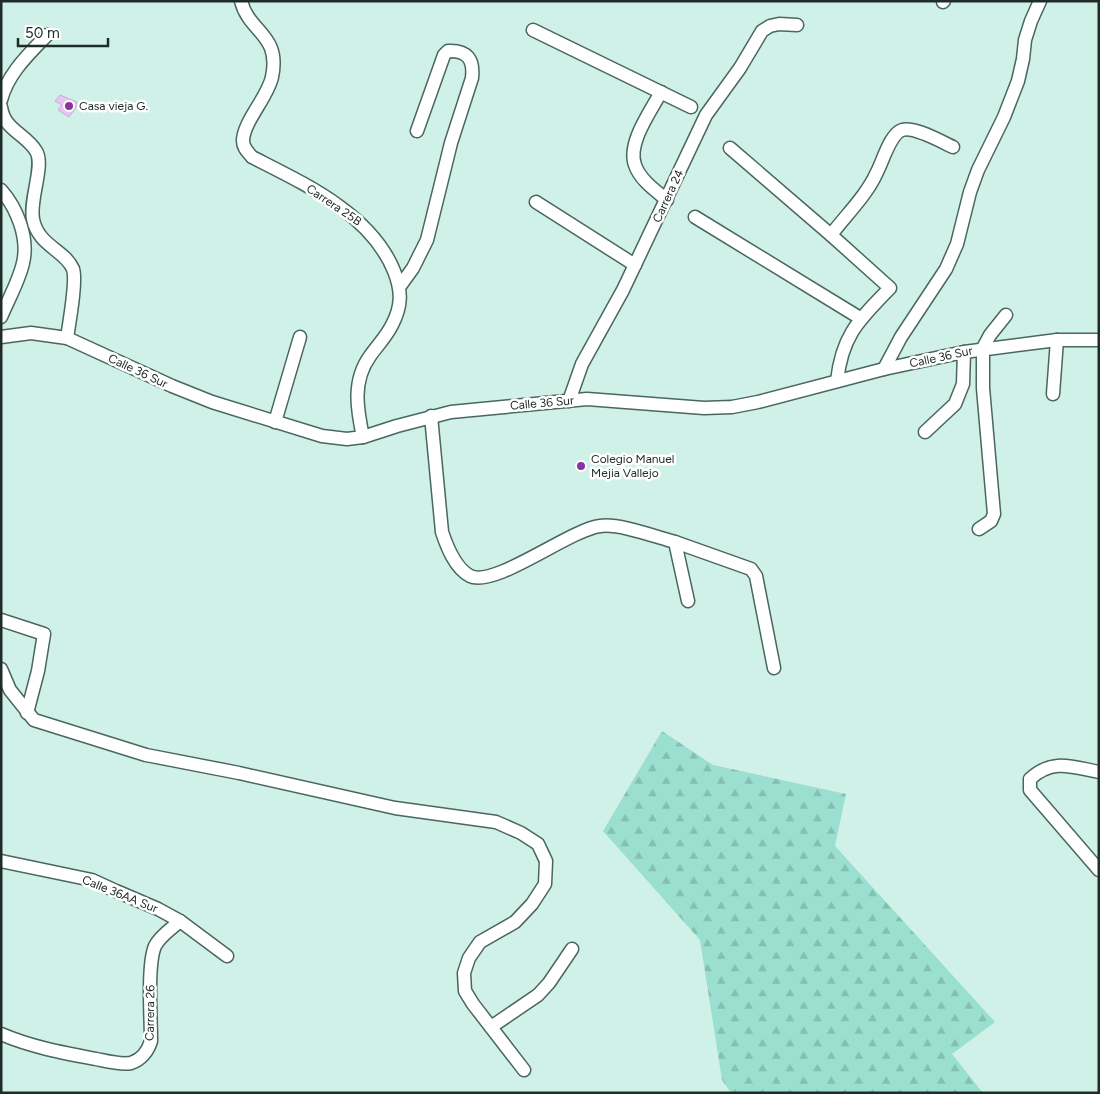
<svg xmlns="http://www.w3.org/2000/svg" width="1100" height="1094" font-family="Figtree,sans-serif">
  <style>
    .forest { fill: url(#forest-firs) }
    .building { fill: #eac4f9; stroke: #c3b3ca }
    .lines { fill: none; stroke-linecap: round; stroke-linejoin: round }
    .minor-casing { stroke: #49665f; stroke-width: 15 }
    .minor { stroke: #fff; stroke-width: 12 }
    .poi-dot { fill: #8835a4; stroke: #fff; stroke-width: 2 }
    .labels { text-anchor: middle; stroke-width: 5; stroke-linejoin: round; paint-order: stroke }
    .poi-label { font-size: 12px; fill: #202c29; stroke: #fff; text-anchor: start }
    .street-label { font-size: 12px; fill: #202c29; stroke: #fff }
  </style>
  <defs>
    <pattern id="forest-firs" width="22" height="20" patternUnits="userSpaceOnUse" patternTransform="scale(1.25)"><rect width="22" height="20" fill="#9adfcf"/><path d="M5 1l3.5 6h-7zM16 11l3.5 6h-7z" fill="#84c0b2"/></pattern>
  </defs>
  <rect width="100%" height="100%" fill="#d0f1e8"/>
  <!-- forest -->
  <polygon class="forest" points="662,731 713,765 846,794 835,846 995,1022 952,1054 983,1093 731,1093 722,1080 700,940 603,831"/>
  <!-- building -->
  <polygon class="building" points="60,95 77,102 77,106 69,117 58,110 62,105 55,101"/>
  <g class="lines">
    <!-- minor casing -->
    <g class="minor-casing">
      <g id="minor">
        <path d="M241,1C249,33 281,34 272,77C268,97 243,122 243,141C243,148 248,152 252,157C305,184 371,214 394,271C402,291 402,306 392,325C386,337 377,346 370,356C352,381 357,409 363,437"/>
        <polyline points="943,2 944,1"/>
        <polyline points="533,30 691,107"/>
        <path d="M661,92C651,111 627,143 635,165C640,180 656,191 667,200"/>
        <path d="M1,100C8,73 29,54 47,35"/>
        <path d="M1,107C4,130 26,134 36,151C45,165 29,200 33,219C38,246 65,250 73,269C77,281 69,324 67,338"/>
        <path d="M730,148L831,235L890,288C859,320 842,335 837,381"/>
        <path d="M1,190C17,208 29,238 23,263C19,281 8,300 1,317"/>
        <polyline points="536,202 635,265"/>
        <polyline points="695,217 860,318"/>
        <path d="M831,235C846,215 867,195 877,172C883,161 890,134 902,130C914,126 942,142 953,147"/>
        <path d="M400,286L413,268L427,240L451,143L472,78C474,60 468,50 448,51L444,55L417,131"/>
        <polyline points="1,337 31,333 67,338 172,386 212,402 322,436 347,439 363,437 397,426 451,412 587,399 704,408 732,407 758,402 884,369 964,352 1057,340 1099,340"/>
        <polyline points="884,369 901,337 946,269 957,244 970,192 978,170 1004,117 1018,81 1023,59 1025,40 1031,21 1040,1"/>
        <polyline points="1053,394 1057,340"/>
        <polyline points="569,401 582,364 623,290 706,115 740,68 762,31 770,26 779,24 797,25"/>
        <path d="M431,416L442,532C447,547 455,568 470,576C495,588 569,530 600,526C619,523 656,537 675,542L688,601"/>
        <polyline points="275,422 300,337"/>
        <polyline points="925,432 955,404 963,384 964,352"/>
        <polyline points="979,529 991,521 994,514 983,388 983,348 990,335 1006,315"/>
        <polyline points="675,542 751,569 756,576 774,668"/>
        <polyline points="1,620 44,634 38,671 27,713"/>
        <polyline points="1,669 10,690 34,720 146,755 239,773 395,808 496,822 521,833 538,844 546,861 545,884 532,904 515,922 480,942 469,958 464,973 465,991 473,1004 524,1070"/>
        <path d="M1099,772C1072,767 1053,758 1030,779V790L1099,870"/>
        <polyline points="1,861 92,880 116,891 158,909 180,921 227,956"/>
        <polyline points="491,1027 538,995 549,983 572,949"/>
        <path d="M1,1034C31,1047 64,1053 96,1059C106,1061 120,1065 131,1063C141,1060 148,1051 151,1041C151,1018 147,965 155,946C160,936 171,929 180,921"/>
      </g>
    </g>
    <!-- minor -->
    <use href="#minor" class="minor"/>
  </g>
  <!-- markers -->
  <g class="poi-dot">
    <circle cx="69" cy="106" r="5"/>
    <circle cx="581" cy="466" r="5"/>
  </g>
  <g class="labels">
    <!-- poi labels -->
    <g class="poi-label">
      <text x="79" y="110">Casa vieja G.</text>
      <text x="591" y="463">Colegio Manuel<tspan x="591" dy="14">Mejia Vallejo</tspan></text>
    </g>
    <!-- street labels -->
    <g class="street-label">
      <text transform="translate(668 196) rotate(-65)" y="4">Carrera 24</text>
      <text transform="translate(334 205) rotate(34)" y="4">Carrera 25B</text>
      <text transform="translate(941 357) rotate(-12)" y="4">Calle 36 Sur</text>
      <text transform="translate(138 371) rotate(25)" y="4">Calle 36 Sur</text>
      <text transform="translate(542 403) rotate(-5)" y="4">Calle 36 Sur</text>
      <text transform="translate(120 894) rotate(22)" y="4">Calle 36AA Sur</text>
      <text transform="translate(150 1013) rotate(-89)" y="4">Carrera 26</text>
    </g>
  </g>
  <!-- border -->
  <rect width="1100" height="1094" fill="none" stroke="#202c29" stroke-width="5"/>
  <!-- scale -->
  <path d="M18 38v8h90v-8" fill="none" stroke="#202c29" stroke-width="2.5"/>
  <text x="25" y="38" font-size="15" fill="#202c29" stroke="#ffffff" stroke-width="4" paint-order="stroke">50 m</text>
</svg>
